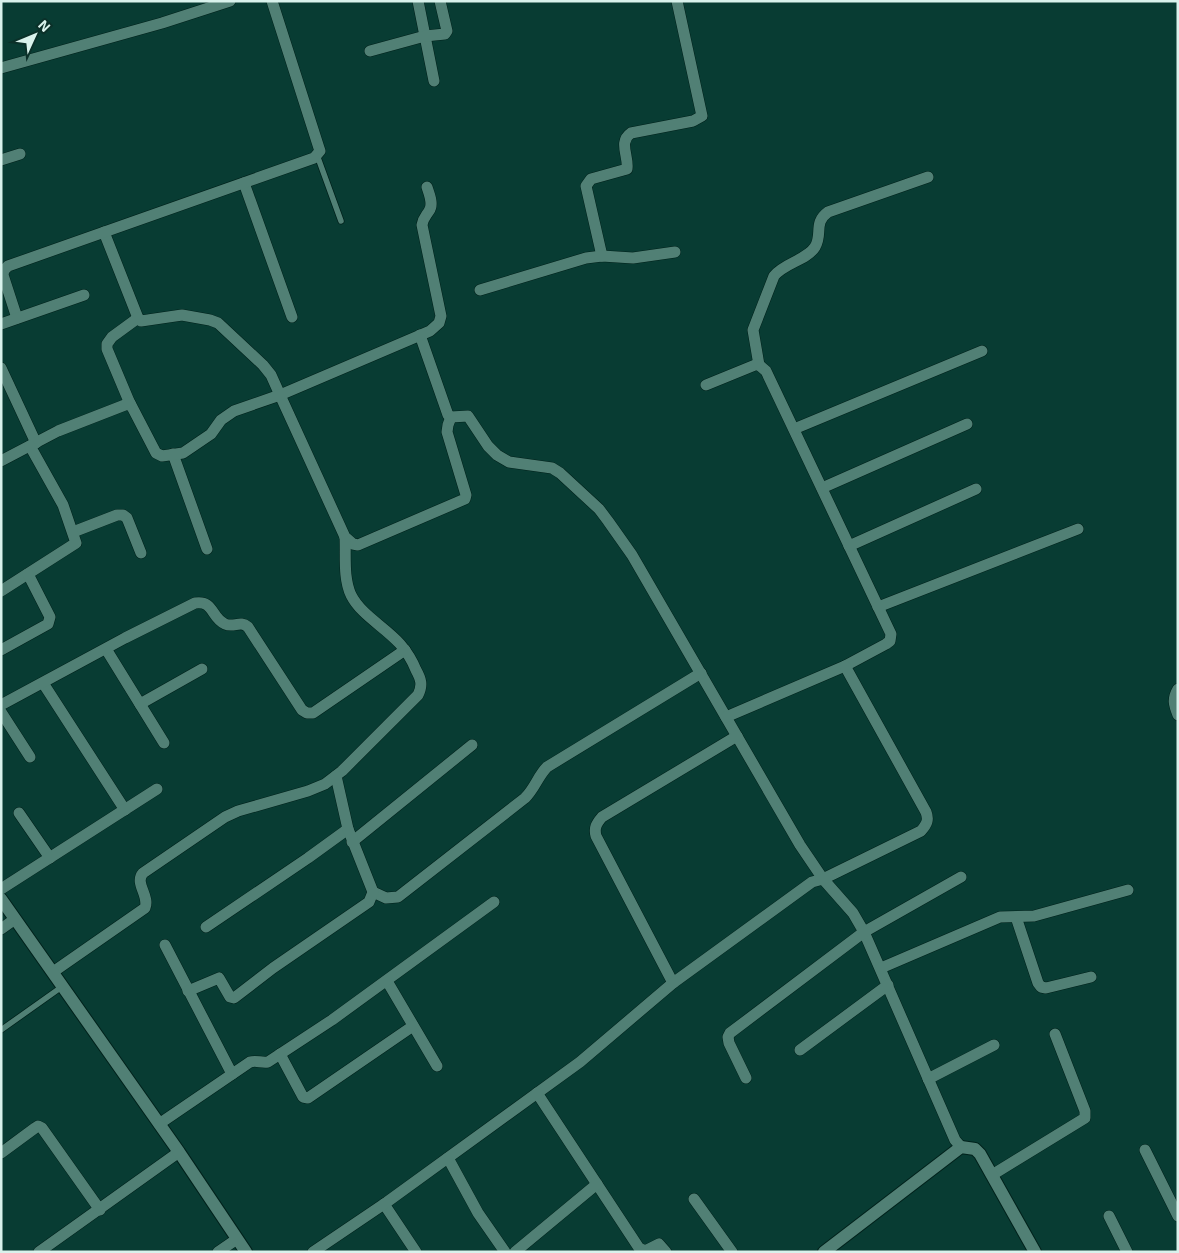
<svg xmlns="http://www.w3.org/2000/svg" width="1179" height="1253" font-family="'Exo 2',sans-serif">
  <style>
    .lines { fill: none; stroke-linecap: round; stroke-linejoin: round }
    .lane-casing { stroke: #00211b; stroke-width: 7 }
    .street-casing { stroke: #00211b; stroke-width: 12 }
    .secondary-casing { stroke: #00211b; stroke-width: 14 }
    .lane { stroke: #518075; stroke-width: 5.5 }
    .street { stroke: #518075; stroke-width: 11 }
    .secondary { stroke: #518075; stroke-width: 12 }
  </style>
  <rect width="100%" height="100%" fill="#083c33"/>
  <g class="lines">
    <!-- lane casing -->
    <g class="lane-casing">
      <g id="lane">
        <polyline points="317,155 341,221"/>
        <polyline points="1,1030 63,986"/>
      </g>
    </g>
    <!-- street casing -->
    <g class="street-casing">
      <g id="street">
        <polyline points="418,1 434,81"/>
        <polyline points="370,51 425,36 445,34 447,31 440,1"/>
        <polyline points="1,68 162,23 230,1"/>
        <polyline points="1,160 20,154"/>
        <polyline points="244,183 292,317"/>
        <polyline points="104,232 138,318 141,321 182,315 210,320 218,323 263,365 271,375 280,395 345,537 353,544 358,545 465,499 466,495 447,432 448,425 451,417"/>
        <path d="M602,256L586,186L591,179L627,169C629,156 618,142 631,133L693,121L702,116L677,1"/>
        <polyline points="480,290 586,258 602,256 633,258 675,252"/>
        <polyline points="17,318 3,275 4,270 8,266 314,158 320,151 319,148 272,1"/>
        <polyline points="1,324 84,295"/>
        <polyline points="420,335 448,415 451,417 468,416 488,446 497,455 509,462 552,468 560,473 599,509 608,521 632,555 800,845 823,879 853,913 864,932 955,1140 961,1147"/>
        <path d="M759,365L753,330L774,276C784,263 807,260 815,247C823,234 813,223 828,212L928,177"/>
        <polyline points="1,368 36,443"/>
        <polyline points="706,385 755,365 759,365 766,371 891,634 890,641 886,644 845,666 726,717"/>
        <polyline points="131,406 107,349 107,344 112,337 138,318"/>
        <polyline points="794,429 982,351"/>
        <polyline points="173,454 207,549"/>
        <path d="M1,461L58,431L130,403L156,453L162,456L183,453L211,434L221,420L234,411L280,395L430,331L439,323L441,316L422,225C423,218 426,216 429,211C434,204 429,194 427,187"/>
        <polyline points="822,488 967,424"/>
        <polyline points="73,532 117,515 123,515 127,518 141,553"/>
        <polyline points="849,546 976,489"/>
        <polyline points="1,591 76,543 63,505 30,446"/>
        <polyline points="878,607 1078,529"/>
        <polyline points="106,649 164,743"/>
        <polyline points="1,650 48,624 50,617 28,574"/>
        <polyline points="43,683 125,810"/>
        <path d="M1178,689C1172,699 1174,705 1178,715"/>
        <polyline points="140,704 202,669"/>
        <path d="M1,705L125,638L195,603C214,600 211,618 225,624C234,628 240,620 248,627L302,710L307,713H313L405,650"/>
        <polyline points="1,712 30,757"/>
        <polyline points="19,813 50,858"/>
        <polyline points="352,842 472,745"/>
        <polyline points="1,889 157,789"/>
        <path d="M373,892L386,898L398,897L525,798C535,788 538,776 547,767L701,673"/>
        <polyline points="1016,917 1038,983 1041,987 1046,988 1091,977"/>
        <polyline points="206,927 308,858 348,829"/>
        <polyline points="1,929 15,919"/>
        <polyline points="165,945 232,1074"/>
        <polyline points="881,968 1000,917 1034,916 1128,890"/>
        <path d="M53,972L145,908C150,896 134,883 143,873L225,817L238,811L308,791L325,784L342,771L418,695C423,685 421,679 416,670C412,660 407,652 400,644C385,627 361,615 351,595C343,578 346,555 345,537"/>
        <polyline points="387,981 437,1066"/>
        <path d="M673,983L596,836C594,828 596,824 602,817L737,736"/>
        <polyline points="188,991 219,978 230,997 234,998 273,968 369,902 373,892 348,829 336,776"/>
        <polyline points="800,1050 888,985"/>
        <polyline points="280,1054 303,1097 308,1098 413,1026"/>
        <polyline points="746,1078 729,1043 728,1037 730,1033 864,932 961,877"/>
        <polyline points="928,1079 994,1045"/>
        <polyline points="537,1093 639,1248 643,1250 647,1250 659,1244 666,1252"/>
        <path d="M159,1124L250,1062C256,1060 261,1063 268,1062L332,1020L494,902"/>
        <polyline points="1145,1150 1178,1216"/>
        <polyline points="1,1153 35,1128 38,1126 42,1128 100,1210"/>
        <polyline points="448,1158 478,1213 505,1252"/>
        <polyline points="992,1175 1085,1118 1085,1111 1055,1034"/>
        <polyline points="694,1199 732,1252"/>
        <polyline points="384,1204 416,1252"/>
        <polyline points="1109,1216 1127,1252"/>
        <polyline points="39,1252 179,1152"/>
        <polyline points="218,1252 237,1239"/>
        <path d="M313,1252L387,1202L580,1062L673,983L812,882L823,879L921,831C927,824 929,820 926,812L845,666"/>
        <polyline points="515,1252 597,1184"/>
      </g>
    </g>
    <!-- secondary casing -->
    <g class="secondary-casing">
      <g id="secondary">
        <polyline points="1,899 179,1152 246,1252"/>
        <polyline points="824,1252 961,1147 975,1149 980,1154 1035,1252"/>
      </g>
    </g>
    <!-- lane -->
    <use href="#lane" class="lane"/>
    <!-- street -->
    <use href="#street" class="street"/>
    <!-- secondary -->
    <use href="#secondary" class="secondary"/>
  </g>
  <!-- border -->
  <rect width="1179" height="1253" fill="none" stroke="#d9f2ec" stroke-width="5"/>
  <!-- north arrow -->
  <g transform="translate(35 35) rotate(46)" stroke="#0b3029" stroke-width="4" paint-order="stroke">
  <path d="M0-4L9 19L0 12L-9 19Z" fill="#d9f2ec"/>
  <text y="-8" font-size="14" font-weight="bold" text-anchor="middle" fill="#d9f2ec">N</text>
  </g>
</svg>
